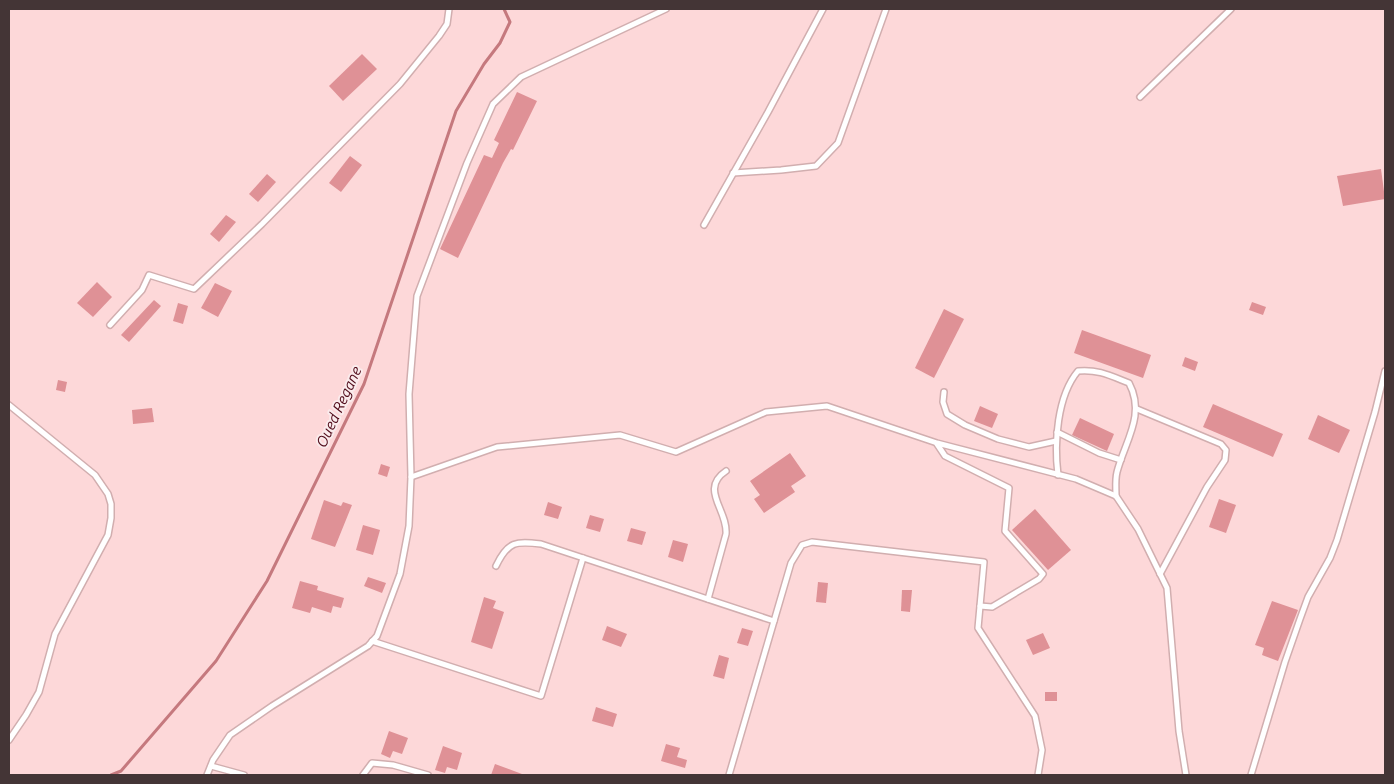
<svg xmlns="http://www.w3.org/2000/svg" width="1394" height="784" font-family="Ubuntu,sans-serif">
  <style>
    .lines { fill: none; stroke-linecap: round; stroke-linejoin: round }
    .stream { stroke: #c5797e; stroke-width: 3 }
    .building { fill: #df9196 }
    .service-casing { stroke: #d1aeaf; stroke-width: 8 }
    .service { stroke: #fff; stroke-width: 5 }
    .labels { text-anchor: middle; stroke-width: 4; stroke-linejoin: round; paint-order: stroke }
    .water-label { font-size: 15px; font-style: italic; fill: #4f0918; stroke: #faebec }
  </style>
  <rect width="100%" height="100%" fill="#fdd8d9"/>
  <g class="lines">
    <!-- stream -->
    <polyline class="stream" points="111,775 121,771 216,661 267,581 364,384 456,111 484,64 500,43 510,22 504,9"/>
  </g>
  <!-- building -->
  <g class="building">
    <polygon points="362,54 377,69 343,101 329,86"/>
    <polygon points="517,92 537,101 513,150 511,149 503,163 458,258 440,249 484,155 492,158 499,143 494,140"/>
    <polygon points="350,156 362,165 341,192 329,183"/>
    <polygon points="1381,169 1385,199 1343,206 1337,176"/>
    <polygon points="267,174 276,182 258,202 249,194"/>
    <polygon points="226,215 236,222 219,242 210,234"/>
    <polygon points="97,282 112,297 93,317 77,303"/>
    <polygon points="215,283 232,291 218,317 201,308"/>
    <polygon points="154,300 161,306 129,342 121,335"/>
    <polygon points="1252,302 1266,307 1263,315 1249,310"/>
    <polygon points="178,303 188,306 183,324 173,321"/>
    <polygon points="944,309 964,319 934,378 915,368"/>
    <polygon points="1082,330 1151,355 1143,378 1074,353"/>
    <polygon points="1185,357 1198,362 1195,371 1182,366"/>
    <polygon points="58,380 67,382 65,392 56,390"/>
    <polygon points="1213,404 1283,434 1273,457 1203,427"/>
    <polygon points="980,406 998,414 992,428 974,421"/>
    <polygon points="152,408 154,422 133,424 132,410"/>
    <polygon points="1318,415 1350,430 1339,453 1308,439"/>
    <polygon points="1080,418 1114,434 1107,451 1072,435"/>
    <polygon points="790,453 806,476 791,486 795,492 764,513 754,499 760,495 750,481"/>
    <polygon points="381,464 390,467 387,477 378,474"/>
    <polygon points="1219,499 1236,505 1226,533 1209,527"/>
    <polygon points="324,500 341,506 343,502 352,505 335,547 311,539"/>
    <polygon points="548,502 562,507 558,519 544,515"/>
    <polygon points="1035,509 1071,550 1048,570 1012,530"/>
    <polygon points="590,515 604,519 600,532 586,528"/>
    <polygon points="363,525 380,530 373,555 356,550"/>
    <polygon points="631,528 646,532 642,545 627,541"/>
    <polygon points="673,540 688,544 683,562 668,557"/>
    <polygon points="368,577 386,583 382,593 364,586"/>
    <polygon points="300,581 318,586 317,590 344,598 341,608 333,606 331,613 312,607 310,613 292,608"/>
    <polygon points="818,582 828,583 826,603 816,602"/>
    <polygon points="902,590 912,590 910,612 901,611"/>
    <polygon points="484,597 496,601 493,608 504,612 492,649 471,642"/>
    <polygon points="1272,601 1298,610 1278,661 1262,655 1264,648 1255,645"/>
    <polygon points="607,626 627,634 621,647 602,640"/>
    <polygon points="742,628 753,631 748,646 737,643"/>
    <polygon points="1043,633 1050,648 1033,655 1026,640"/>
    <polygon points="719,655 729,658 724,679 713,676"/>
    <rect x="1045" y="692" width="12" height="9"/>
    <polygon points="596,707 617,714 613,727 592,721"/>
    <polygon points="389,731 408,738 402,754 393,751 390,758 381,754"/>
    <polygon points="666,744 680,748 677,757 687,760 685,768 661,761"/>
    <polygon points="443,746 462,753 457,770 447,767 445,773 435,770"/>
    <polygon points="495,764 522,774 522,775 491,775"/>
  </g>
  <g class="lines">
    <!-- service casing -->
    <g class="service-casing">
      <g id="service">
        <polyline points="1140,97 1231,9"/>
        <polyline points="733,173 781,170 816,166 838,143 886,9"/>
        <polyline points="704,225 768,112 823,9"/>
        <polyline points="110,325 142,290 149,275 194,289 262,224 400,84 439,36 447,24 449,9"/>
        <polyline points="944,392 943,402 947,414 965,425 998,439 1029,447 1056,441"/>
        <polyline points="9,405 95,475 108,494 111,504 111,518 108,535 55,634 39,692 26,715 9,740"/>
        <polyline points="1137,409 1221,444 1226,450 1225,460 1207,487 1160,574"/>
        <polyline points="1057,432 1099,453 1121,460"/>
        <polyline points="937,444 945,456 1009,488 1005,531 1043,574 1039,579 992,607 980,606"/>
        <path d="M1058,475C1054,443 1057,396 1078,371C1098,369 1111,376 1129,383C1146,415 1125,441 1117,472C1115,480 1116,488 1116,496"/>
        <polyline points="411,477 497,447 620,435 676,452 766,412 827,406 937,443 1076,479 1116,496 1138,529 1167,588 1179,731 1186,775"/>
        <path d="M496,566C508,541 516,541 541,544L774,621"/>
        <path d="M708,599L726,534C728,510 699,489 726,471"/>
        <polyline points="372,641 541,696 583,558"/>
        <polyline points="211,766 244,775"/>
        <polyline points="207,775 213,760 230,735 272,706 368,646 377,636 400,574 409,526 411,477 409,394 417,296 467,163 493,104 521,77 666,9"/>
        <polyline points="363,775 372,763 393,765 428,775"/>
        <polyline points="729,775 791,563 802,545 812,542 984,562 978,628 1035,716 1042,750 1038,775"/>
        <polyline points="1251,775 1285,662 1300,619 1308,597 1330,558 1337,540 1375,412 1385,371"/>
      </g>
    </g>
    <!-- service -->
    <use href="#service" class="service"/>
  </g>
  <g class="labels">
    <!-- water labels -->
    <g class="water-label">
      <text transform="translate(339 407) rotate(-65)" y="5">Oued Regane</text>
    </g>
  </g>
  <!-- border -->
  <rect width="1394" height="784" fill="none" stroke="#443536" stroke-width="20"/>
</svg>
